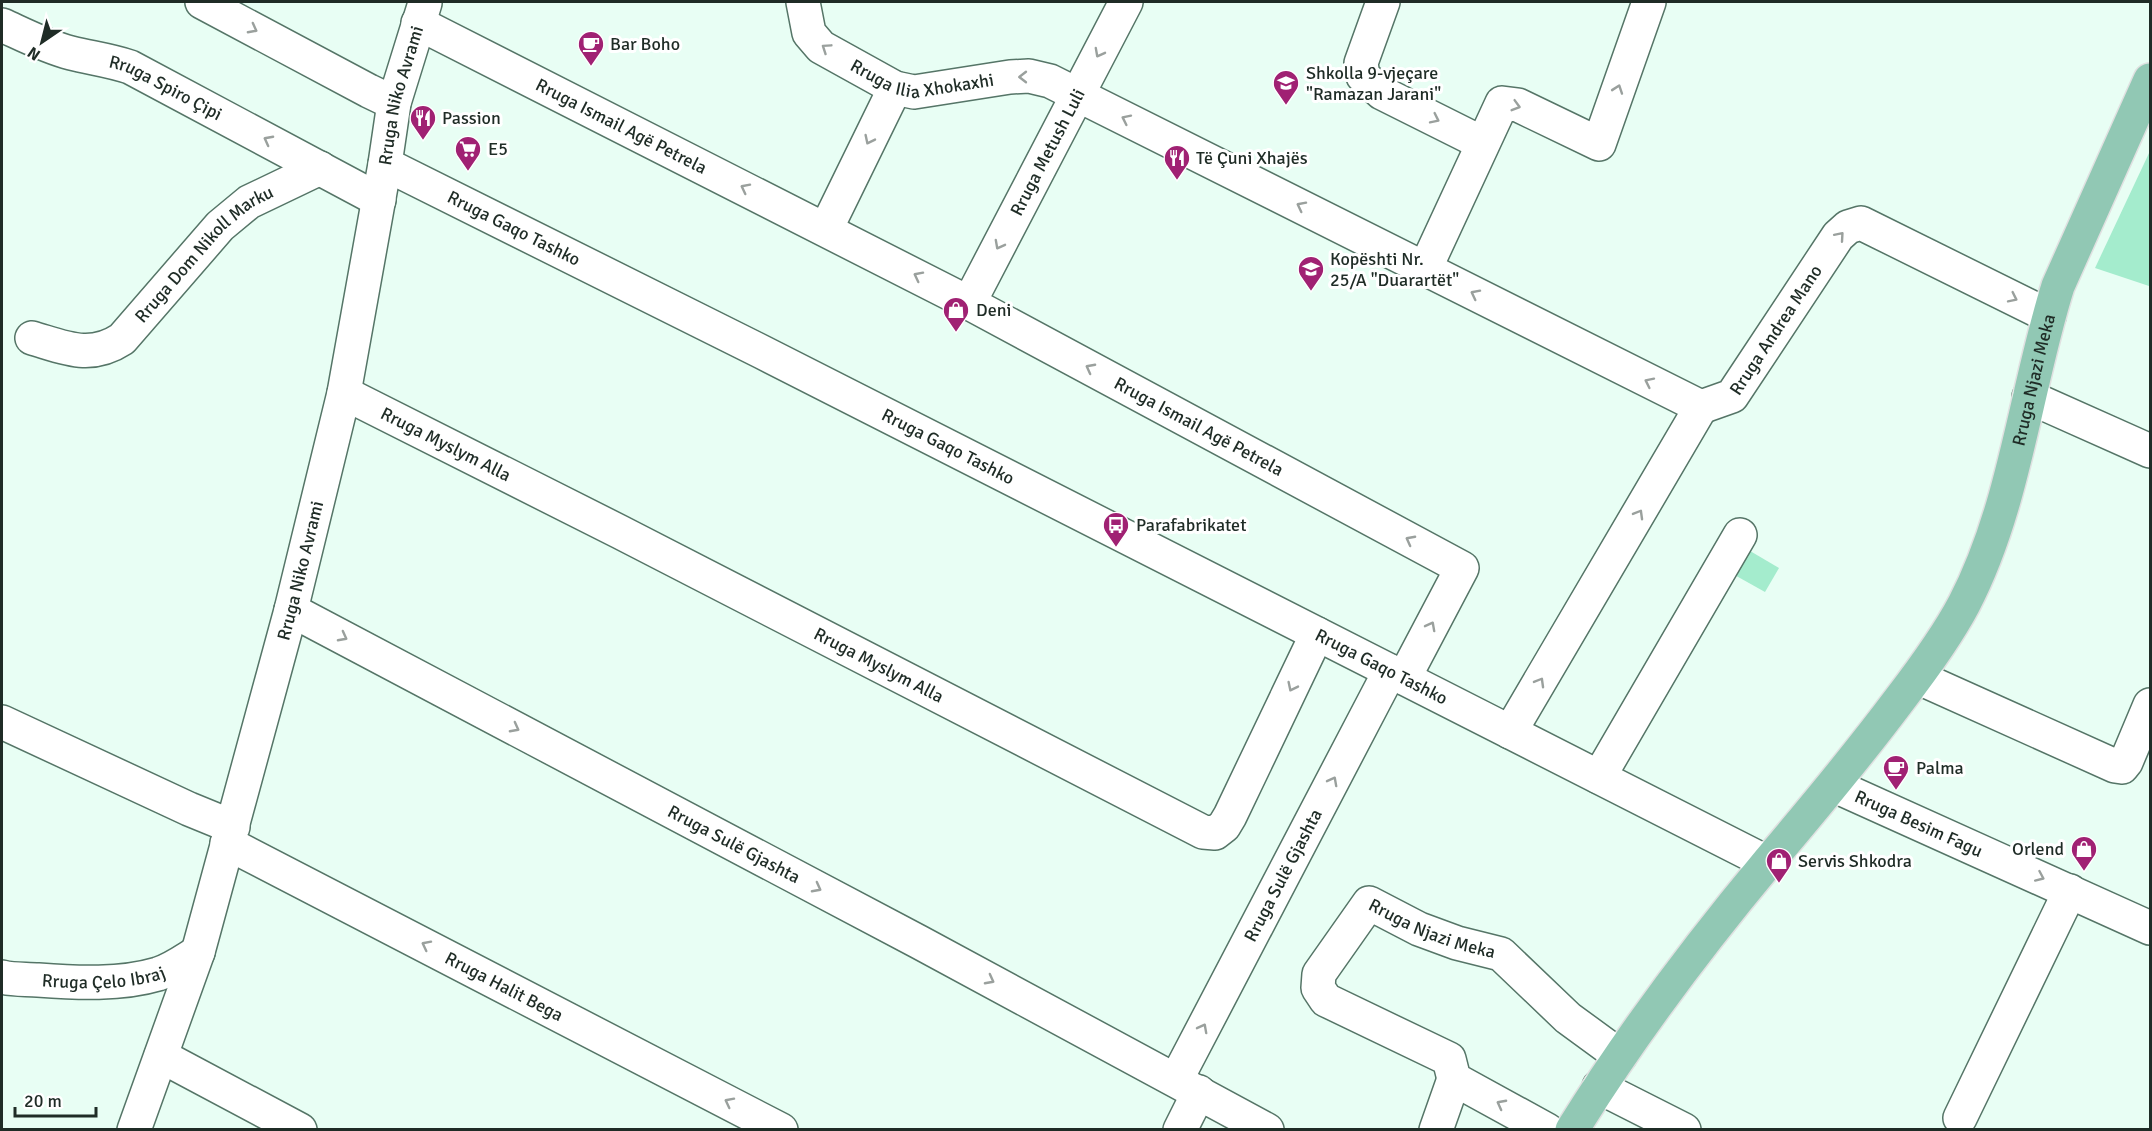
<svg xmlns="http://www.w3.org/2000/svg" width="2152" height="1131" font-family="Signika,sans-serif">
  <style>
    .green { fill: #a4eccd }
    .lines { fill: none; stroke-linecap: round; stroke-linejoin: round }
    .minor-casing { stroke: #557567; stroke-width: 36 }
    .major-casing { stroke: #e0e1e1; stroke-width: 36 }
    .minor { stroke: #fff; stroke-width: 33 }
    .major { stroke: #91c8b4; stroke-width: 33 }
    .oneway { stroke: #9aa09d }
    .labels { text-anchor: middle; stroke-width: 6; stroke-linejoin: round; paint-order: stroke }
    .poi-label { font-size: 18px; fill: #1f2c26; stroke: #fff; text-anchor: start }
    .street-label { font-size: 18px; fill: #1f2c26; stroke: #fff }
  </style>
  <rect width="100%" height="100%" fill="#e8fef4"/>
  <!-- green -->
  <g class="green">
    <polygon points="2150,151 2150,282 2149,286 2095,268"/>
    <polygon points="1745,548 1779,568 1765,592 1731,573"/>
  </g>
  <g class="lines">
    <!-- minor casing -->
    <g class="minor-casing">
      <g id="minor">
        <polyline points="202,2 369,91 394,103"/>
        <path id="s1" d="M803,2L809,33L821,47L895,88L914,92L1010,77L1029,76L1050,81L1701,407L1732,396L1838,236L1848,227L1861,223L2049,316"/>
        <polyline points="1383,2 1361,63 1363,76 1382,93 1482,143"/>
        <path id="s2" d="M418,23L969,303L1462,568L1404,678"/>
        <path id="s3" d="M2,25C24,35 47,47 71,53C91,58 109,60 130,67L379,200"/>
        <path id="s4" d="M385,164L762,352L1768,863"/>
        <polyline points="826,229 895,88"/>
        <polyline points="1425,269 1502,103 1518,105 1599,144 1649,2"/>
        <path id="s5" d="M969,303L1126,2"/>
        <path id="s6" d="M32,338C66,348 90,360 122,339L220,226L249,202L320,168"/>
        <path id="s7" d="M344,393L620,532L1203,832L1215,833L1224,826L1230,816L1317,634"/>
        <polyline points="2029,397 2150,451"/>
        <path id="s8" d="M291,610L919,942L1267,1130"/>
        <polyline points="1917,677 2115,766 2122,767 2126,762 2150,705"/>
        <polyline points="2,722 189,809 233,827"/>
        <polyline points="1510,732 1701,407"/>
        <polyline points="1599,777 1740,535"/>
        <path id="s9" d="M1833,785L2150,928"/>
        <path id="s10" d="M227,843L781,1130"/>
        <path id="s11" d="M2,977C13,980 26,979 38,980C77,983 121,985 158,974C173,969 185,960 198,952"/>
        <polyline points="161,1056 300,1130"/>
        <path id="s12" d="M1176,1080L1390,671"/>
        <polyline points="1599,1087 1684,1130"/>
        <polyline points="1960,1118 2070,891"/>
        <path id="s13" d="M134,1130L198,952L291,610L344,393L385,164L394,103L425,3"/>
        <polyline points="1180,1130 1199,1092"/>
        <polyline points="1436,1130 1454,1079"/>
        <path id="s14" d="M1547,1130L1454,1079L1449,1059L1326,1000L1318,988L1319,974L1369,903L1419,929L1457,943L1501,954L1568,1018L1620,1056"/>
      </g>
    </g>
    <!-- major casing -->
    <g class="major-casing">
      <g id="major">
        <path id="s15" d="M1572,1130C1631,1035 1698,946 1769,861C1814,808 1858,755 1900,699C1923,669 1946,638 1964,604C2015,506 2025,391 2058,286L2150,80"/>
      </g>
    </g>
    <!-- minor -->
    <use href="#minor" class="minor"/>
    <!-- major -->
    <use href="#major" class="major"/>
  </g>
  <!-- one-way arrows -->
  <defs><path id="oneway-chevron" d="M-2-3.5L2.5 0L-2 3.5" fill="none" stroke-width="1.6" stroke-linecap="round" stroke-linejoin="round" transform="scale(1.5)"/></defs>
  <g class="oneway">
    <use href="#oneway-chevron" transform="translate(253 29) rotate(28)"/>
    <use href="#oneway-chevron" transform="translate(826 48) rotate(-146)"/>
    <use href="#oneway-chevron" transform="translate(1099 53) rotate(118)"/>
    <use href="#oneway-chevron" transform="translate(1023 77) rotate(-180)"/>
    <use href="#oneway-chevron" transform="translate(1618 89) rotate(-71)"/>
    <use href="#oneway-chevron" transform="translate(1516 106) rotate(16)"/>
    <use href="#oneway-chevron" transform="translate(1126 119) rotate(-154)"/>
    <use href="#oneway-chevron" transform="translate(1435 119) rotate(26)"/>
    <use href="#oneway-chevron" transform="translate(268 140) rotate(-152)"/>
    <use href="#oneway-chevron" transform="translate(869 140) rotate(116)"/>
    <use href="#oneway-chevron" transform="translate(745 188) rotate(-153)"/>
    <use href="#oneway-chevron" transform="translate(1301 206) rotate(-153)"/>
    <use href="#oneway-chevron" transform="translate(1840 236) rotate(-49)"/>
    <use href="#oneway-chevron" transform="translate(999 245) rotate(118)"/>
    <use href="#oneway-chevron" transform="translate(918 276) rotate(-153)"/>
    <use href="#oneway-chevron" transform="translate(1475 294) rotate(-153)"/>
    <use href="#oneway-chevron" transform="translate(2013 298) rotate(26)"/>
    <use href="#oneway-chevron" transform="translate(1090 368) rotate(-152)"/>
    <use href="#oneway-chevron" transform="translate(1649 382) rotate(-154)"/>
    <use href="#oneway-chevron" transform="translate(1639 514) rotate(-60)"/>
    <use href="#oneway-chevron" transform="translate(1410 540) rotate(-152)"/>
    <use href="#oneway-chevron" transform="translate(1431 626) rotate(-62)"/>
    <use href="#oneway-chevron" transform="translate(343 637) rotate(28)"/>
    <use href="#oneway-chevron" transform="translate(1540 682) rotate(-60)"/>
    <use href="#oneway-chevron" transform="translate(1292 687) rotate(116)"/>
    <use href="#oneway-chevron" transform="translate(515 728) rotate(28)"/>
    <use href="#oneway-chevron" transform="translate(1333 781) rotate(-62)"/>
    <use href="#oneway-chevron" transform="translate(2040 877) rotate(24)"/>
    <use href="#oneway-chevron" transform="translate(817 888) rotate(28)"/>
    <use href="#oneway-chevron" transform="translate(426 945) rotate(-153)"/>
    <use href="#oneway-chevron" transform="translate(990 980) rotate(28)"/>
    <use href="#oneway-chevron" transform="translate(1203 1028) rotate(-62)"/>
    <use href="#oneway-chevron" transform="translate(729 1102) rotate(-153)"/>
    <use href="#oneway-chevron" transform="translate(1501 1104) rotate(-152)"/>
  </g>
  <!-- icons -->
  <defs>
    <g id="cafe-pin" transform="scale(1.35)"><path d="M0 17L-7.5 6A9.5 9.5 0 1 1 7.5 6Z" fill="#a02173" stroke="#fff"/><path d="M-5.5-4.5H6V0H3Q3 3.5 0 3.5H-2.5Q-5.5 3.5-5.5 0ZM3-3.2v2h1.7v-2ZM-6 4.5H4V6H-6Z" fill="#fff"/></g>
    <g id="school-pin" transform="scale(1.35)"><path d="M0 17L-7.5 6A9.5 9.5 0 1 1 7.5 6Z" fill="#a02173" stroke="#fff"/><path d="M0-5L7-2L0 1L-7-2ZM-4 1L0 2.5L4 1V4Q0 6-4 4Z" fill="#fff"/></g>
    <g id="restaurant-pin" transform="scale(1.35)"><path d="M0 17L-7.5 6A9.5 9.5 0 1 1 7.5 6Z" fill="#a02173" stroke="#fff"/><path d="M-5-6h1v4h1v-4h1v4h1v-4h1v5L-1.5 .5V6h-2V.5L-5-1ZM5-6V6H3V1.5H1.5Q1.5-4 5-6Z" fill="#fff"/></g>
    <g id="supermarket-pin" transform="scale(1.35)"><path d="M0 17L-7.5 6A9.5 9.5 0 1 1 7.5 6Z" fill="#a02173" stroke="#fff"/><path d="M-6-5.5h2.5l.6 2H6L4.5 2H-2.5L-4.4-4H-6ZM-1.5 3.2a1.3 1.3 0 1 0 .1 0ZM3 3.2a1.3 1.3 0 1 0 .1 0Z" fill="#fff"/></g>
    <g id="shop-pin" transform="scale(1.35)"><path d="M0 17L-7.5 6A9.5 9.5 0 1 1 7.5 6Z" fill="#a02173" stroke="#fff"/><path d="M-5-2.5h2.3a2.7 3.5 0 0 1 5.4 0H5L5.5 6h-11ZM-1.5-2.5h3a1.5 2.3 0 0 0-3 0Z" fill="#fff"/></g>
    <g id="bus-pin" transform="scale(1.35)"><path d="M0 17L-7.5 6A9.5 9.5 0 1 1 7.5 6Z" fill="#a02173" stroke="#fff"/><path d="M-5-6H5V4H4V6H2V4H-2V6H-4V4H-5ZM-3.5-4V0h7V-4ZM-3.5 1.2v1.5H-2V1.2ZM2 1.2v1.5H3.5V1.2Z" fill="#fff"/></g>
  </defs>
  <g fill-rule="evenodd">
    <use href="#cafe-pin" x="591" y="44"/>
    <use href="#school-pin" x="1286" y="83"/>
    <use href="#restaurant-pin" x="423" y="118"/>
    <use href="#supermarket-pin" x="468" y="149"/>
    <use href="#restaurant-pin" x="1177" y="158"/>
    <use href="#school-pin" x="1311" y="269"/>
    <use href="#shop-pin" x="956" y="310"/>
    <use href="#bus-pin" x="1116" y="525"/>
    <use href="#cafe-pin" x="1896" y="768"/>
    <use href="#shop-pin" x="2084" y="849"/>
    <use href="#shop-pin" x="1779" y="861"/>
  </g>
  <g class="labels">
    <!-- poi labels -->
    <g class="poi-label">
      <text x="610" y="50">Bar Boho</text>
      <text x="1306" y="79">Shkolla 9-vjeçare<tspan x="1306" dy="21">"Ramazan Jarani"</tspan></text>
      <text x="442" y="124">Passion</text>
      <text x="488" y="155">E5</text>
      <text x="1196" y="164">Të Çuni Xhajës</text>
      <text x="1330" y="265">Kopështi Nr.<tspan x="1330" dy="21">25/A "Duarartët"</tspan></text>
      <text x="976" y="316">Deni</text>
      <text x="1136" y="531">Parafabrikatet</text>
      <text x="1916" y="774">Palma</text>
      <text x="2064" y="855" text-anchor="end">Orlend</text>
      <text x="1798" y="867">Servis Shkodra</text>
    </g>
    <!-- street labels -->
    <g class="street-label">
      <text dy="6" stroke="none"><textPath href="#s1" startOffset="160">Rruga Ilia Xhokaxhi</textPath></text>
      <text dy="6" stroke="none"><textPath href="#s3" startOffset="176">Rruga Spiro Çipi</textPath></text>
      <text dy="6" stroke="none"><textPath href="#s13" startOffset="1070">Rruga Niko Avrami</textPath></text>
      <text dy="6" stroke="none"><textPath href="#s2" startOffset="228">Rruga Ismail Agë Petrela</textPath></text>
      <text dy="6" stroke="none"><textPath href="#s5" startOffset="170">Rruga Metush Luli</textPath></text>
      <text dy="6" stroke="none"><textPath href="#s4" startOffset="144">Rruga Gaqo Tashko</textPath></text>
      <text dy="6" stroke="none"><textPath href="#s6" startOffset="213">Rruga Dom Nikoll Marku</textPath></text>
      <text dy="6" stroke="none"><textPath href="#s1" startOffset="1132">Rruga Andrea Mano</textPath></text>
      <text dy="6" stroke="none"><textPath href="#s15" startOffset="892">Rruga Njazi Meka</textPath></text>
      <text dy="6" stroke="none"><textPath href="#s2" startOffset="879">Rruga Ismail Agë Petrela</textPath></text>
      <text dy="6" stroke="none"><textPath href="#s7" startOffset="114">Rruga Myslym Alla</textPath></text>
      <text dy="6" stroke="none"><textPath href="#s4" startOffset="630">Rruga Gaqo Tashko</textPath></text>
      <text dy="6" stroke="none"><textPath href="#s13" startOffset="584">Rruga Niko Avrami</textPath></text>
      <text dy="6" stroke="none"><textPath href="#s7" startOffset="600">Rruga Myslym Alla</textPath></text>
      <text dy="6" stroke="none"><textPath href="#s4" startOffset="1116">Rruga Gaqo Tashko</textPath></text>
      <text dy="6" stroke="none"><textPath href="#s9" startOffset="94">Rruga Besim Fagu</textPath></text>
      <text dy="6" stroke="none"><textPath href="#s8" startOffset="501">Rruga Sulë Gjashta</textPath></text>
      <text dy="6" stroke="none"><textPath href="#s12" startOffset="231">Rruga Sulë Gjashta</textPath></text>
      <text dy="6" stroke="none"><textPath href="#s14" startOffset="447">Rruga Njazi Meka</textPath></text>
      <text dy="6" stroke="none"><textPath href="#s11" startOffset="102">Rruga Çelo Ibraj</textPath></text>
      <text dy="6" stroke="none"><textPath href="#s10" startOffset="312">Rruga Halit Bega</textPath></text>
    </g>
  </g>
  <!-- border -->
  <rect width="2152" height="1131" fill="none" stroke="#1f2c26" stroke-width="6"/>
  <!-- north arrow -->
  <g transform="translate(42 42) rotate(215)" stroke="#ffffff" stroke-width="4.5" paint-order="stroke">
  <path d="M0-4.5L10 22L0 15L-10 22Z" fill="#1f2c26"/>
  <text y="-9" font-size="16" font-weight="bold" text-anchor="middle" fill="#1f2c26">N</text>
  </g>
  <!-- scale -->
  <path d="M15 1107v9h81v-9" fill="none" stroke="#1f2c26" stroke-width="3"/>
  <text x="24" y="1107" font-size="18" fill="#1f2c26" stroke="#ffffff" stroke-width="4.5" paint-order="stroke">20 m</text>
</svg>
